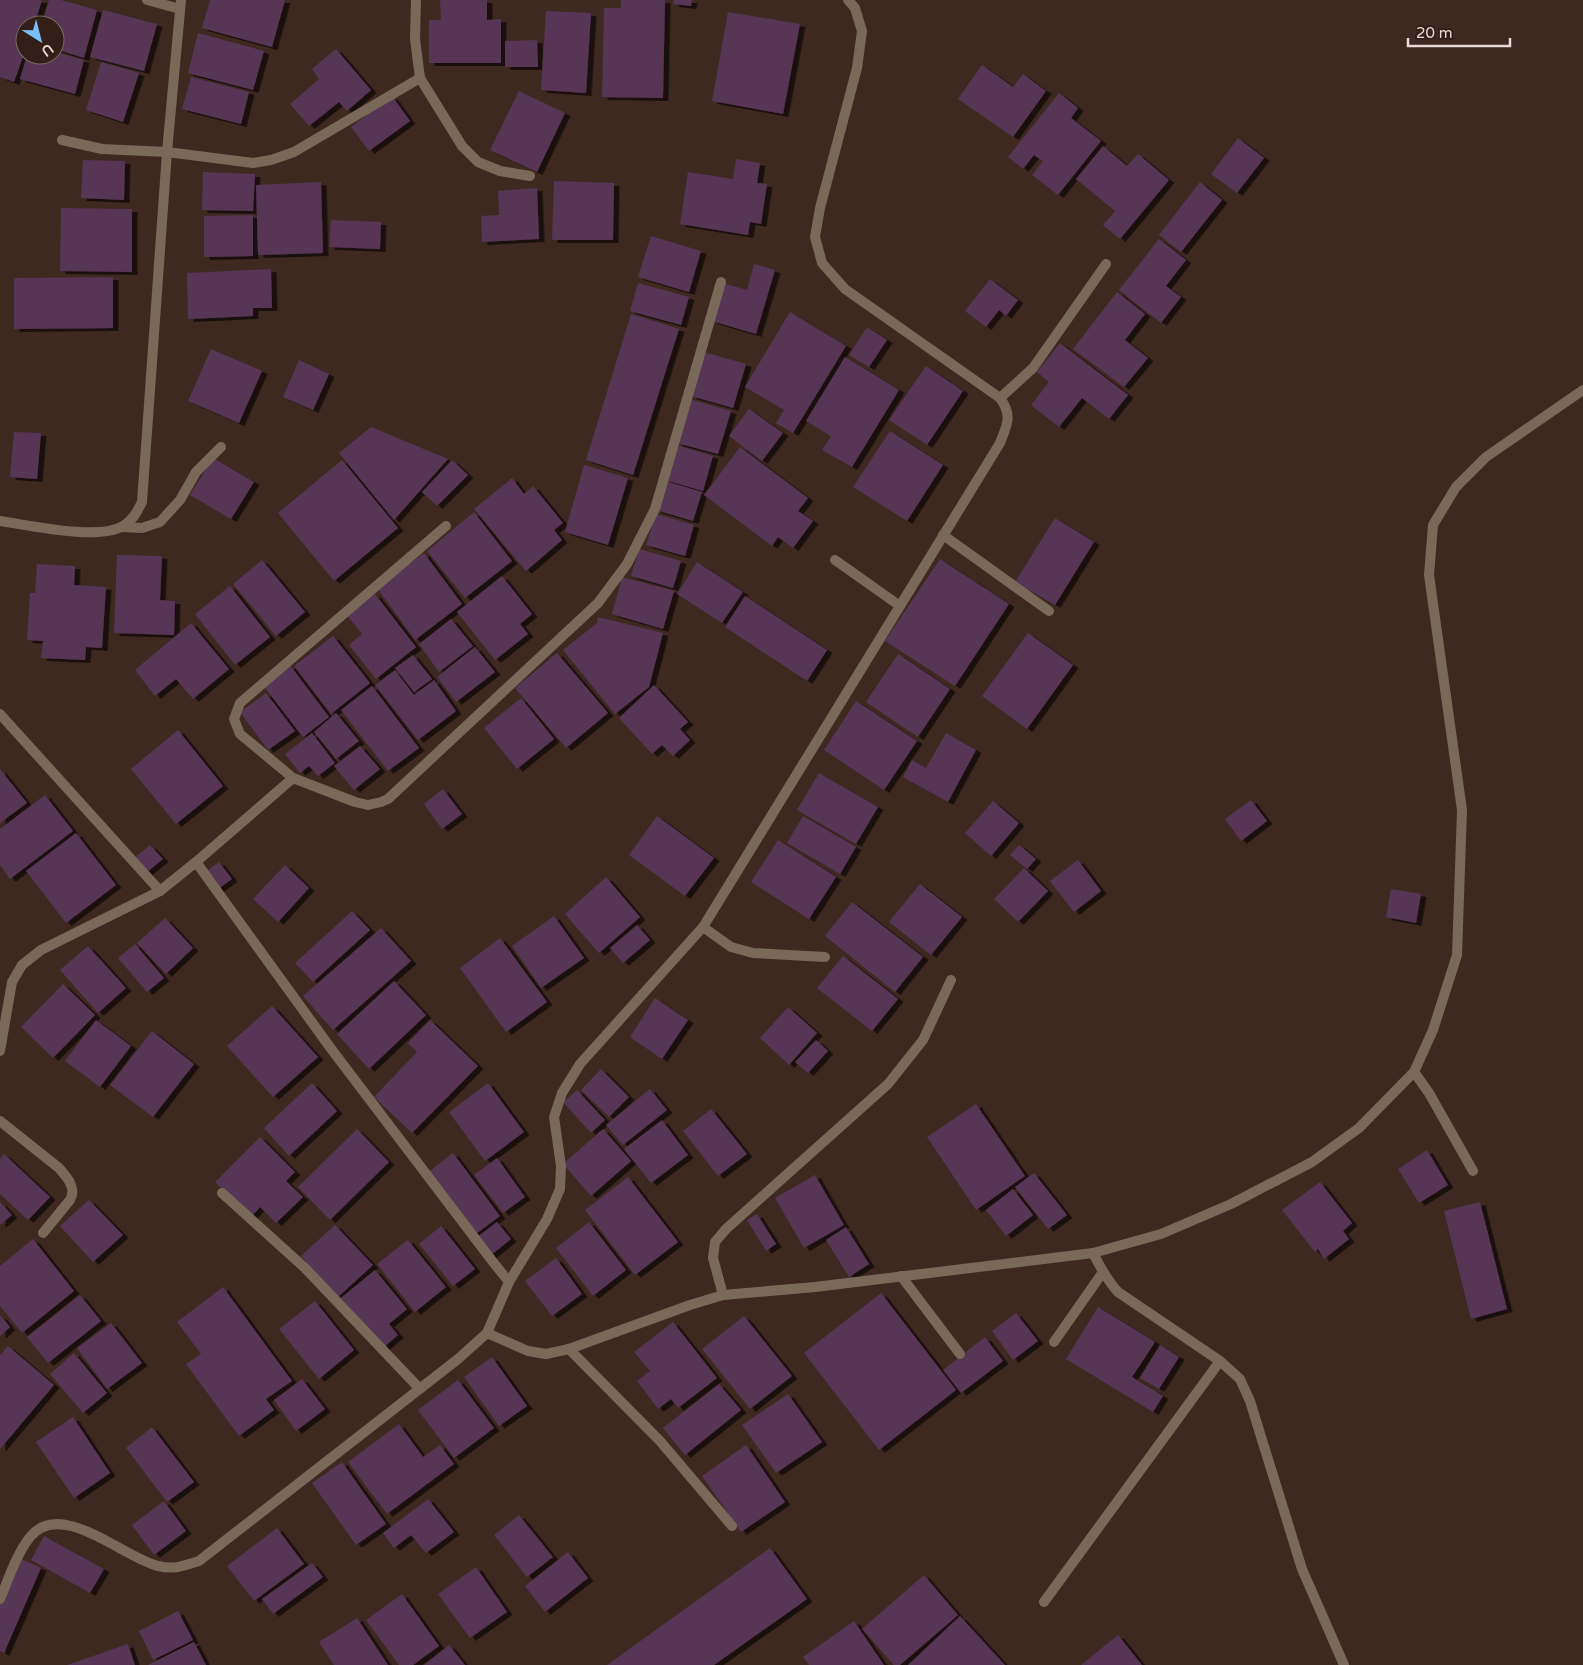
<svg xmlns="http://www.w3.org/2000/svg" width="1583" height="1665" font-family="'Varela Round',sans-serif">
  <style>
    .building { fill: #573555; filter: url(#shadow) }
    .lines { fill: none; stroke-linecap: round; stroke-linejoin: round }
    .service { stroke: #786959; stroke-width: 10 }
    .minor { stroke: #786959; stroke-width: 10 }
  </style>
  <defs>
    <filter id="shadow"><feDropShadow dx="5.5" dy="3" stdDeviation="0" flood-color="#0009"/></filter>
  </defs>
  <rect width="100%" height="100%" fill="#3e2921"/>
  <!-- building -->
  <g class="building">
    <polygon points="0,0 42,0 34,25 25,25 25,51 14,82 0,77"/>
    <polygon points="49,0 61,0 97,10 84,58 55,49 55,25 42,25"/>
    <polygon points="210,0 285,0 272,47 202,28"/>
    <polygon points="440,0 487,0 487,20 501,19 501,63 429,63 429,20 441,20"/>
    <polygon points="621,0 665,0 663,98 602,97 604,8 621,8"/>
    <polygon points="674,0 692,0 691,6 673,4"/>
    <polygon points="103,10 157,24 144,71 90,57"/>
    <polygon points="546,11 591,13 586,93 541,90"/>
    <polygon points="728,12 800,24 783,114 712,101"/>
    <polygon points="198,33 264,51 253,90 188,73"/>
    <polygon points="537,40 538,67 505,67 505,41"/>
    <polygon points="336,49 371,90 347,111 339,102 309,126 290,104 319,79 312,69"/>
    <polygon points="55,52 84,60 75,94 20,79 27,55 55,55"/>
    <polygon points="101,62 139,73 123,122 86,110"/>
    <polygon points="982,65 1013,87 1023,74 1046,91 1013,137 958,99"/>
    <polygon points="191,77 249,92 241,124 182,109"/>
    <polygon points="519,91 565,113 537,172 490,150"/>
    <polygon points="1059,93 1078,108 1071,118 1101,141 1058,195 1032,175 1043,161 1034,155 1023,169 1008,157"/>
    <polygon points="392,96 410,121 369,151 351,127"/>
    <polygon points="1238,138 1264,158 1237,193 1211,174"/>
    <polygon points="1103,146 1127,166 1138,154 1169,180 1120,239 1103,225 1115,211 1076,179"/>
    <polygon points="736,159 760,163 757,183 767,184 761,224 750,222 748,235 680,224 688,172 733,179"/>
    <polygon points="83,160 125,161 124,200 81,198"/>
    <polygon points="203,172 255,174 253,211 202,210"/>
    <polygon points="554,181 614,183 613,240 552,240"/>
    <polygon points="321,182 323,253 258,255 256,185"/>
    <polygon points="1200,182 1222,200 1181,252 1159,235"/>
    <polygon points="537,188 539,239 482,242 481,216 499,215 498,191"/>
    <polygon points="61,208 132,209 132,272 60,271"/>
    <polygon points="253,215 253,256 204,257 204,216"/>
    <polygon points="331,220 381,222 380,249 329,247"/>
    <polygon points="651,236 701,251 689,292 638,277"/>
    <polygon points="1159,239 1186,260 1166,286 1181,297 1161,323 1119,290"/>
    <polygon points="754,264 775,270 756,334 712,321 723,283 747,290"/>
    <polygon points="271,269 272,308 253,308 253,316 188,319 187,273"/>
    <polygon points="113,277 113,328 14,329 14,278"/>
    <polygon points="990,279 1018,300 1006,316 999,310 986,327 965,311"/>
    <polygon points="638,283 689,297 681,325 630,311"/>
    <polygon points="1117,292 1145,314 1125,340 1148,358 1124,387 1073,349"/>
    <polygon points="790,312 846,346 793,433 776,423 784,410 745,387"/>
    <polygon points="631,314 679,329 633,475 586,460"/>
    <polygon points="867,327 887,340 869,367 849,355"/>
    <polygon points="1060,343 1128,395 1109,419 1082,398 1059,427 1031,405 1049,382 1037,372"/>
    <polygon points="211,349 262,371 239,423 188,401"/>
    <polygon points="704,352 746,364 733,408 691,396"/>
    <polygon points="845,357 899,390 852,467 822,450 831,436 806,421"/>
    <polygon points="299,360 329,374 313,410 283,397"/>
    <polygon points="926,366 963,391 927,445 889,420"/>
    <polygon points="689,399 731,411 718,454 677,443"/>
    <polygon points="749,409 783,433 762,461 729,436"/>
    <polygon points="371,427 448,459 394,520 339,453"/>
    <polygon points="890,431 943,465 907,521 853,487"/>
    <polygon points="14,432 41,433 37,479 10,477"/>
    <polygon points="676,445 713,456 703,491 665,480"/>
    <polygon points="740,447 808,498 798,511 813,521 793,548 778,537 772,546 704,495"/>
    <polygon points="213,458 254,482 231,519 190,495"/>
    <polygon points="342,460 398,528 334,581 278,513"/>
    <polygon points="452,460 468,475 437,506 422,492"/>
    <polygon points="584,465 628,478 608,545 565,532"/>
    <polygon points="512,478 524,494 533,486 563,523 554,530 562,540 526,571 474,509"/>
    <polygon points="665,481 702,492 693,521 656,510"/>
    <polygon points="474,512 512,561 465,598 427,551"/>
    <polygon points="656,514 694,525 685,556 646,545"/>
    <polygon points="1055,518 1094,542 1055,605 1015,582"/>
    <polygon points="639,549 681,561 673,588 631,576"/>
    <polygon points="424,553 462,604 415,640 377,588"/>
    <polygon points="117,555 162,556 160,600 175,601 174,635 114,633"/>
    <polygon points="940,559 1009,604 955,686 885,641"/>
    <polygon points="262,560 305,612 276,636 233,584"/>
    <polygon points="697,562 743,592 722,623 677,594"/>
    <polygon points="37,564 75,566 74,585 106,587 102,648 86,647 85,660 41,658 43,641 27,640 30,593 35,593"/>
    <polygon points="502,576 532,614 520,624 528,634 495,660 457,612"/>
    <polygon points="622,577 674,591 663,629 612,614"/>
    <polygon points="230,586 270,637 235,665 195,614"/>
    <polygon points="375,594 416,647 376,679 349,645 362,634 347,615"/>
    <polygon points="745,596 827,650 807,681 725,627"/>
    <polygon points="598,617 663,633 649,687 615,714 563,650 597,623"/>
    <polygon points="451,619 473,646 439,672 419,644"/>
    <polygon points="191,623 229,669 193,699 176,679 155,696 135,670"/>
    <polygon points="1028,633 1073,665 1027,729 982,696"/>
    <polygon points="333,636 370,683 331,714 294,666"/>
    <polygon points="475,647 495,672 456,702 437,677"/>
    <polygon points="557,653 608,713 566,748 515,688"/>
    <polygon points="898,654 950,689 918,737 866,702"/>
    <polygon points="413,655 432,679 414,692 395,668"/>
    <polygon points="290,665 329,717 303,737 263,685"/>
    <polygon points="395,670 414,695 434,680 456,711 418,740 375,685"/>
    <polygon points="654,685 688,722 680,729 690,740 673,756 662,745 652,754 619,718"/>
    <polygon points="372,686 419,748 388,771 341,710"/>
    <polygon points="266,693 295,731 268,750 240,712"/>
    <polygon points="521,698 554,739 517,769 484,728"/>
    <polygon points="856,701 917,741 884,790 824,750"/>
    <polygon points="336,713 359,741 336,759 314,732"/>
    <polygon points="178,730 223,786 176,824 131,769"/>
    <polygon points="312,733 335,763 318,776 309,766 300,773 285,754"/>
    <polygon points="946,733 976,750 948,802 903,777 912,760 926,768"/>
    <polygon points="360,746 380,769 354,790 334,766"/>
    <polygon points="0,769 27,803 0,823"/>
    <polygon points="819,773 878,807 856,844 797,810"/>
    <polygon points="443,789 462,814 442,829 424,804"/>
    <polygon points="45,795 73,831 10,879 0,865 0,829"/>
    <polygon points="1251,800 1267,821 1241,841 1225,819"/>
    <polygon points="993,801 1019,823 991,856 965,833"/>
    <polygon points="657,816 714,858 685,896 629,855"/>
    <polygon points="803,816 856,847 840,874 787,843"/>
    <polygon points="76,833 116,885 66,923 26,871"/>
    <polygon points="778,840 836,877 809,919 751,882"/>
    <polygon points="150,845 163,859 146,873 134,858"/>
    <polygon points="1019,845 1036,859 1027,869 1010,855"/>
    <polygon points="1078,860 1101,891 1074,912 1050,881"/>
    <polygon points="219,862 232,879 218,889 206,872"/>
    <polygon points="285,865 309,888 278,922 253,899"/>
    <polygon points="1024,868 1048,891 1018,922 994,899"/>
    <polygon points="606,877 640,917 599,953 565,914"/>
    <polygon points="920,884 962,917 931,955 889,922"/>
    <polygon points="1391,889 1421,894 1416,923 1386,917"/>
    <polygon points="852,902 923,957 895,992 825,936"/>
    <polygon points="352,911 370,930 313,982 295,963"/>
    <polygon points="554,916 584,958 541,988 512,946"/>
    <polygon points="165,918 193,948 166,974 137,943"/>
    <polygon points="637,925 650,940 623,963 610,948"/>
    <polygon points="381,928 411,961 333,1030 303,996"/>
    <polygon points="500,938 547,1002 506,1032 460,968"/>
    <polygon points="135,944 164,978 147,992 118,958"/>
    <polygon points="88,946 126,988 98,1013 60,970"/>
    <polygon points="843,956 898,999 872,1031 817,988"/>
    <polygon points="394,981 426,1015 369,1069 337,1034"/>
    <polygon points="63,984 95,1015 53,1058 21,1027"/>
    <polygon points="655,998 688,1020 662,1059 630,1037"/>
    <polygon points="272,1006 318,1057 273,1097 227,1046"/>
    <polygon points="788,1007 817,1033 789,1065 760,1038"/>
    <polygon points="96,1020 131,1046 100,1087 65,1061"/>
    <polygon points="430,1020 478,1066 412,1133 374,1097 417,1052 408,1043"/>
    <polygon points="152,1031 194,1064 153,1117 110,1085"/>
    <polygon points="816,1040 828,1051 808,1073 795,1062"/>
    <polygon points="601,1069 629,1097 609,1117 581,1090"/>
    <polygon points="312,1083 337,1111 289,1156 264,1128"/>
    <polygon points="488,1083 524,1132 485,1161 449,1112"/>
    <polygon points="650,1089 667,1110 623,1145 606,1125"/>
    <polygon points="577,1090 605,1120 591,1133 563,1102"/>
    <polygon points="976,1104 1025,1176 976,1210 927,1137"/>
    <polygon points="711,1109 747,1154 718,1176 683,1131"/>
    <polygon points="662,1120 688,1155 651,1183 624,1149"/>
    <polygon points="357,1129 389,1162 330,1220 298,1187"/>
    <polygon points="603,1129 631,1161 591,1196 563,1164"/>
    <polygon points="260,1137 295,1172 286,1181 303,1197 276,1223 260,1207 251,1217 215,1182"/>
    <polygon points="1427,1150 1448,1185 1419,1203 1398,1169"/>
    <polygon points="453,1153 500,1216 473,1236 427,1173"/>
    <polygon points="4,1154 50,1197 28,1220 0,1194 0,1159"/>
    <polygon points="497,1158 525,1197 503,1213 474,1175"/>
    <polygon points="1034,1173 1067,1215 1048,1229 1015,1187"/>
    <polygon points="815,1175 844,1225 804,1248 775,1198"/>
    <polygon points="628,1177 678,1242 635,1275 585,1210"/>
    <polygon points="1320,1182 1352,1223 1343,1231 1349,1239 1324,1259 1318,1249 1315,1252 1282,1210"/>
    <polygon points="1013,1189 1033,1215 1006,1236 986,1210"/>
    <polygon points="89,1200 123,1235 93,1262 60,1226"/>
    <polygon points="0,1202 12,1215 0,1225"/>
    <polygon points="1480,1202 1507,1309 1471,1319 1444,1211"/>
    <polygon points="757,1214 776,1244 766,1251 747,1220"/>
    <polygon points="497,1222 511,1239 490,1256 476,1238"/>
    <polygon points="589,1222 626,1270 593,1296 556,1248"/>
    <polygon points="335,1225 373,1265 338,1297 301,1256"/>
    <polygon points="441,1226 475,1269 453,1286 419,1244"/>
    <polygon points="846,1227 869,1264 849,1277 826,1240"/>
    <polygon points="33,1239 74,1291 22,1333 0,1306 0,1266"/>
    <polygon points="408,1240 446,1287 415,1312 377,1264"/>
    <polygon points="556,1258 582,1294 552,1316 525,1281"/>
    <polygon points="375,1270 407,1309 389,1324 398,1335 383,1348 341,1298"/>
    <polygon points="223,1287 292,1381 266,1399 274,1410 239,1436 186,1364 201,1354 177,1322"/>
    <polygon points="881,1293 956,1390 879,1450 804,1353"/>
    <polygon points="80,1295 101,1321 48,1363 27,1337"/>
    <polygon points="315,1301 354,1350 319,1379 279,1329"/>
    <polygon points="1098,1307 1155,1342 1132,1377 1163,1396 1153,1412 1066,1359"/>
    <polygon points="1016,1313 1038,1341 1013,1360 992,1331"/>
    <polygon points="0,1315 10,1327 0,1336"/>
    <polygon points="744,1316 792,1376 750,1409 702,1349"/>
    <polygon points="673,1322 717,1378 678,1408 671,1399 658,1409 637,1381 650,1371 634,1352"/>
    <polygon points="111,1323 142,1363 107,1389 77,1348"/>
    <polygon points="985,1337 1003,1361 961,1393 943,1370"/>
    <polygon points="1160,1345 1179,1357 1159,1389 1140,1378"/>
    <polygon points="8,1346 54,1385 0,1449 0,1355"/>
    <polygon points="74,1353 107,1393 83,1413 50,1374"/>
    <polygon points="492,1357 527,1406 499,1426 464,1377"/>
    <polygon points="302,1379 325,1409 296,1431 274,1400"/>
    <polygon points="458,1380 494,1428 454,1458 418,1410"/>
    <polygon points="719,1384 741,1410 685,1455 663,1428"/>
    <polygon points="788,1394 822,1442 776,1473 742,1425"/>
    <polygon points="73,1417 110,1473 74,1498 36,1442"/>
    <polygon points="399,1424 423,1457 440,1445 454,1464 387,1514 348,1462"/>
    <polygon points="152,1427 194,1482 167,1502 126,1448"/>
    <polygon points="746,1445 785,1502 741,1532 702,1476"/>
    <polygon points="342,1462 386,1524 356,1545 312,1483"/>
    <polygon points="428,1499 454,1532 426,1553 411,1535 394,1548 383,1533"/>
    <polygon points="164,1501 186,1531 154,1555 132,1525"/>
    <polygon points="519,1515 553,1557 527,1577 494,1535"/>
    <polygon points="277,1528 304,1564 254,1601 227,1566"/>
    <polygon points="44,1536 104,1569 90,1593 31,1560"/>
    <polygon points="770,1548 807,1599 714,1665 607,1665"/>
    <polygon points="568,1552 588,1578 545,1612 525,1586"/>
    <polygon points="19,1558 41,1568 4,1653 0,1651 0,1602"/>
    <polygon points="312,1563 323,1577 273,1614 262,1599"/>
    <polygon points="476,1567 507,1612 470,1638 438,1594"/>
    <polygon points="924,1575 958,1615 900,1665 894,1665 862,1629"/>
    <polygon points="402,1594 439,1646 413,1665 399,1665 366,1620"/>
    <polygon points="178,1611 193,1640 153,1660 139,1631"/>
    <polygon points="960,1616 1005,1665 908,1665"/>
    <polygon points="357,1618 388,1665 334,1665 319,1642"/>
    <polygon points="854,1621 884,1665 809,1665 803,1657"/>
    <polygon points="1118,1635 1142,1665 1081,1665"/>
    <polygon points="194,1642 206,1665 148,1665"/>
    <polygon points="128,1644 135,1665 67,1665"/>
    <polygon points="449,1645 465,1665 424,1665"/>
  </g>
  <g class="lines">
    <!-- service -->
    <g class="service">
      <polyline points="62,140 102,149 167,152"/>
      <polyline points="1000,398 1033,368 1106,264"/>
      <polyline points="122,527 142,528 160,522 180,500 196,472 221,447"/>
      <polyline points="943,535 1049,611"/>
      <polyline points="835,560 900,606"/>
      <polyline points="703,927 731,947 753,953 825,957"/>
      <polyline points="1414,1072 1429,1093 1473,1171"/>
      <path d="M0,1121L59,1168C67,1177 77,1188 70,1200L43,1233"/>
      <polyline points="222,1193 305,1268 420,1389"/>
      <path d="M1093,1253C1100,1267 1107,1280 1118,1292L1220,1361L1240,1379L1250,1401L1302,1569L1344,1665"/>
      <polyline points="901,1276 960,1354"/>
      <polyline points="723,1295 713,1258 715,1242 726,1229 888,1084 923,1040 951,980"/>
      <polyline points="1054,1342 1103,1272"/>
      <polyline points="569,1349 660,1441 732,1526"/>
      <polyline points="1044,1602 1220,1361"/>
    </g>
    <!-- minor -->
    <g class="minor">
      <polyline points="147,0 180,9"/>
      <polyline points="416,0 415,39 420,78 462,146 478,162 500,171 530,176"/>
      <polyline points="167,152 253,163 271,160 294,152 420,78"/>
      <path d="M0,521C29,525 98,541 123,526C133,520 137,512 142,502L167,152L181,0"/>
      <polyline points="446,526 240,703 234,719 240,734 293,778 355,802 368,805 381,802 388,799 598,603 627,564 655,509 721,282"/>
      <polyline points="0,714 160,891"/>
      <polyline points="196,862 332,1050 493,1262 509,1282"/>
      <polyline points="0,1051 12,982 22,965 41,950 160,891 196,862 293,778"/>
      <path d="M487,1333L509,1282L547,1219L560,1189L561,1166L554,1117L562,1093L580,1064L703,927L1000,443C1007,425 1013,416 1000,398L845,289L822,263L815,237L820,208L857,68L862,31L855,8L848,0"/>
      <path d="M0,1599C9,1578 16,1555 30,1537C61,1498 125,1559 158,1566C175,1570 183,1566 199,1561L458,1359L487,1333L528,1351L546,1354L569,1349L690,1305L723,1295L815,1287L1093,1253L1161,1234L1231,1204L1312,1162L1359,1128L1414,1072L1433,1030L1457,955L1462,810L1429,575L1433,525L1456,487L1486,457L1583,390"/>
    </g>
  </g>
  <!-- north arrow -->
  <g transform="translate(40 40) rotate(144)"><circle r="24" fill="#341f18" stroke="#7c6963"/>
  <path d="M0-4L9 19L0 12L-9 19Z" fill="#78bff7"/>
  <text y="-8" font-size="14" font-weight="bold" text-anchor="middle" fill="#e8d9d4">U</text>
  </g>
  <!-- scale -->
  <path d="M1408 38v8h102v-8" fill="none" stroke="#e8d9d4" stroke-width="2.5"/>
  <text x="1416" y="38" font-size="15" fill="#e8d9d4" stroke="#341f18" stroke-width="4" paint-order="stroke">20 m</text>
</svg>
